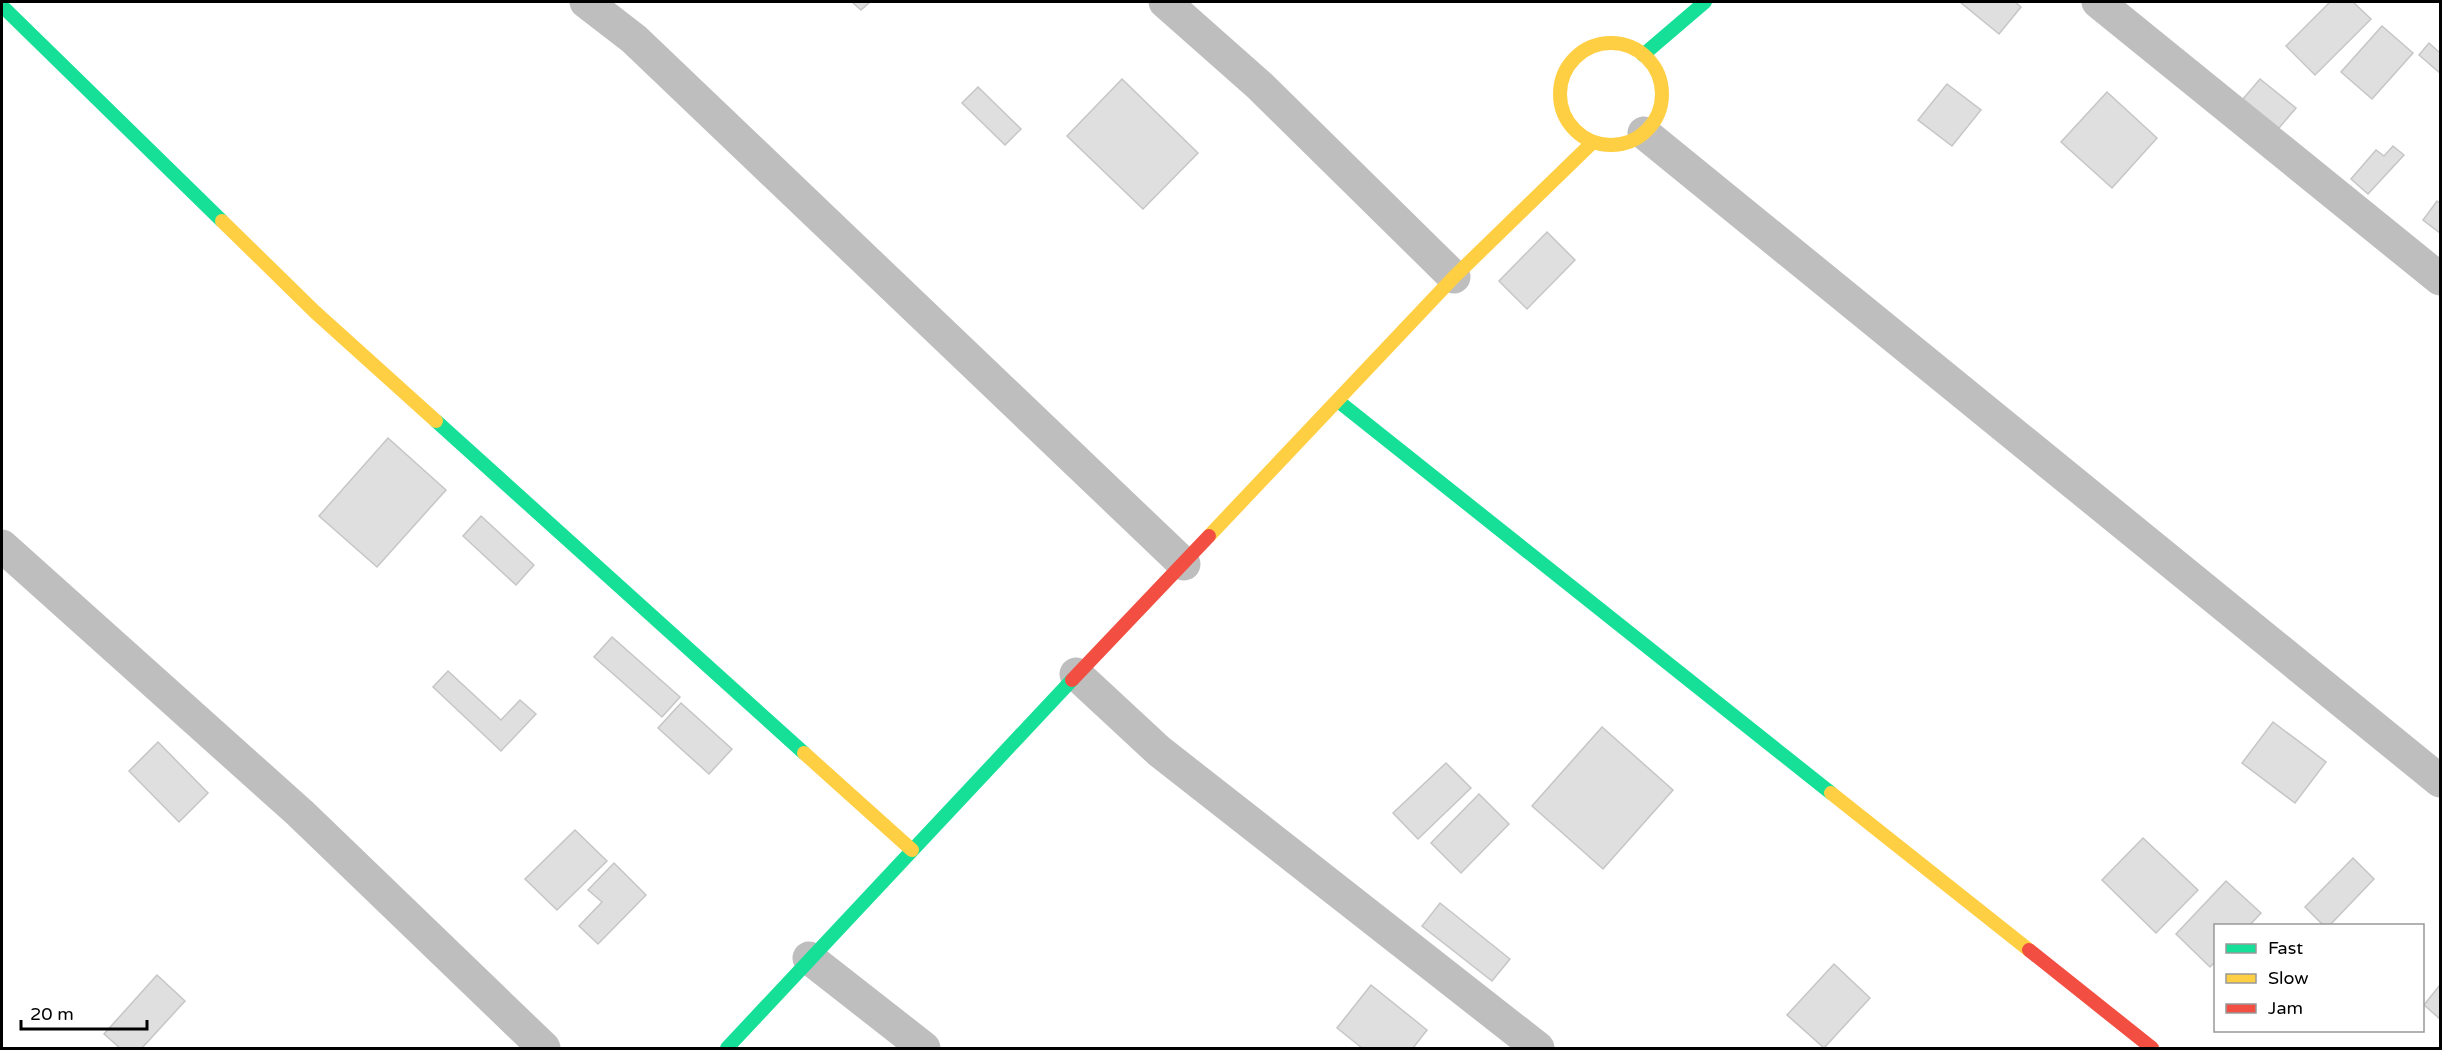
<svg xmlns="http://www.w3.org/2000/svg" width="2442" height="1050" font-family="'Varela Round',sans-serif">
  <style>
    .building { fill: #dfdfdf; stroke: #c6c6c6; stroke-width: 1.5 }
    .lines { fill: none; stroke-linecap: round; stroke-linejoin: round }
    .street { stroke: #bebebe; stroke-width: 33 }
    .fast { stroke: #16e098; stroke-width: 14 }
    .slow { stroke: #ffcf43; stroke-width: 14 }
    .jam { stroke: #f24e42; stroke-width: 14 }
  </style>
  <rect width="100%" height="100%" fill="#fff"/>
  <!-- building -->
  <g class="building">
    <polygon points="852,2 870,2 861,10"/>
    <polygon points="1960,2 2015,2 2021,7 1999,34"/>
    <polygon points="2330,2 2353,2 2371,19 2315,75 2286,46"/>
    <polygon points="2382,26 2413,53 2372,99 2341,72"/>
    <polygon points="2429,43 2440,53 2440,73 2419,55"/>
    <polygon points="1122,79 1198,153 1143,209 1067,136"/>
    <polygon points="2260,79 2296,108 2279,128 2243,99"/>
    <polygon points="1947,84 1981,110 1952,146 1918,120"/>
    <polygon points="978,87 1021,129 1005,145 962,103"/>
    <polygon points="2107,92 2157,138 2112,188 2061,142"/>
    <polygon points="2393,146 2404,155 2368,194 2351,179 2376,150 2384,156"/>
    <polygon points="2437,201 2440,203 2440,233 2423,220"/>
    <polygon points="1547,232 1575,260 1527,309 1499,281"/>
    <polygon points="388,438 446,490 377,567 319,516"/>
    <polygon points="481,516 534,565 516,585 463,536"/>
    <polygon points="612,637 680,697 662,717 594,657"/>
    <polygon points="448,671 501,720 520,700 536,714 501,751 433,687"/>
    <polygon points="681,703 732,749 709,774 658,728"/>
    <polygon points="2273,722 2326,762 2295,803 2242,763"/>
    <polygon points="1602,727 1673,790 1603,869 1532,806"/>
    <polygon points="158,742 208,793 179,822 129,771"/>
    <polygon points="1446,763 1471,788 1418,839 1393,813"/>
    <polygon points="1479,794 1509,824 1461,873 1431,843"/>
    <polygon points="575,830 607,861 557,910 525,879"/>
    <polygon points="2143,838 2198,890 2156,933 2102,880"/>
    <polygon points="2353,858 2374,879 2329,926 2324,926 2305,907"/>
    <polygon points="614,863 646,895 598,944 579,926 602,902 588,890"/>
    <polygon points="2226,881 2261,913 2249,926 2216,926 2216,961 2210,967 2176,934"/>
    <polygon points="1440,903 1510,959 1492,981 1422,926"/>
    <polygon points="1834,964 1870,998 1824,1048 1787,1015"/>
    <polygon points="157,975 185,1001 142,1048 120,1048 104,1034"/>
    <polygon points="1371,985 1427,1030 1413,1048 1362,1048 1337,1028"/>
    <polygon points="2440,985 2440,1019 2424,1005"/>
  </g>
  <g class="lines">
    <!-- street -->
    <g class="street">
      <polyline points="586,2 634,39 1184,564"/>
      <polyline points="1165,2 1260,86 1454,277"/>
      <polyline points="2098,2 2440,279"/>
      <polyline points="1644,133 2440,781"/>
      <polyline points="2,546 300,813 544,1048"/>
      <polyline points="1076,674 1159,751 1538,1048"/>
      <polyline points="809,958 924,1048"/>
    </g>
    <!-- fast -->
    <g class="fast">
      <polyline points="2,6 222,221"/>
      <polyline points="1643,55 1705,2"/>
      <polyline points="1338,401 1831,793"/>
      <polyline points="436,421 804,753"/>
      <polyline points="727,1048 1072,680"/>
    </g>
    <!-- slow -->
    <g class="slow">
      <circle cx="1611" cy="94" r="51"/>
      <polyline points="222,221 315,312 436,421"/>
      <polyline points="1209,536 1454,277 1593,142"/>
      <polyline points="804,753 912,850"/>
      <polyline points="1831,793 2029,950"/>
    </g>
    <!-- jam -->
    <g class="jam">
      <polyline points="1072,680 1209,536"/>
      <polyline points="2029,950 2152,1048"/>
    </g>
  </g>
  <!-- border -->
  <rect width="2442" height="1050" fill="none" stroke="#000000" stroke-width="6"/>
  <!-- legend -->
  <rect x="2214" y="924" width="210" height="108" fill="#ffffff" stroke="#999999" stroke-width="1.5"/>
  <rect x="2226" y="944" width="30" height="9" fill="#16e098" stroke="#999999" stroke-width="1.5"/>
  <text x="2268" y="954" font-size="18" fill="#000000">Fast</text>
  <rect x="2226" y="974" width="30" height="9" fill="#ffcf43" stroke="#999999" stroke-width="1.5"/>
  <text x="2268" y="984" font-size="18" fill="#000000">Slow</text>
  <rect x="2226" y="1004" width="30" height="9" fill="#f24e42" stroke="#999999" stroke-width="1.5"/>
  <text x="2268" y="1014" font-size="18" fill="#000000">Jam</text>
  <!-- scale -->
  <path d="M21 1020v9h126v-9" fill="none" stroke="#000000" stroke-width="3"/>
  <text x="30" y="1020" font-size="18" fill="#000000" stroke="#ffffff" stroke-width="4.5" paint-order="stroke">20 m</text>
</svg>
